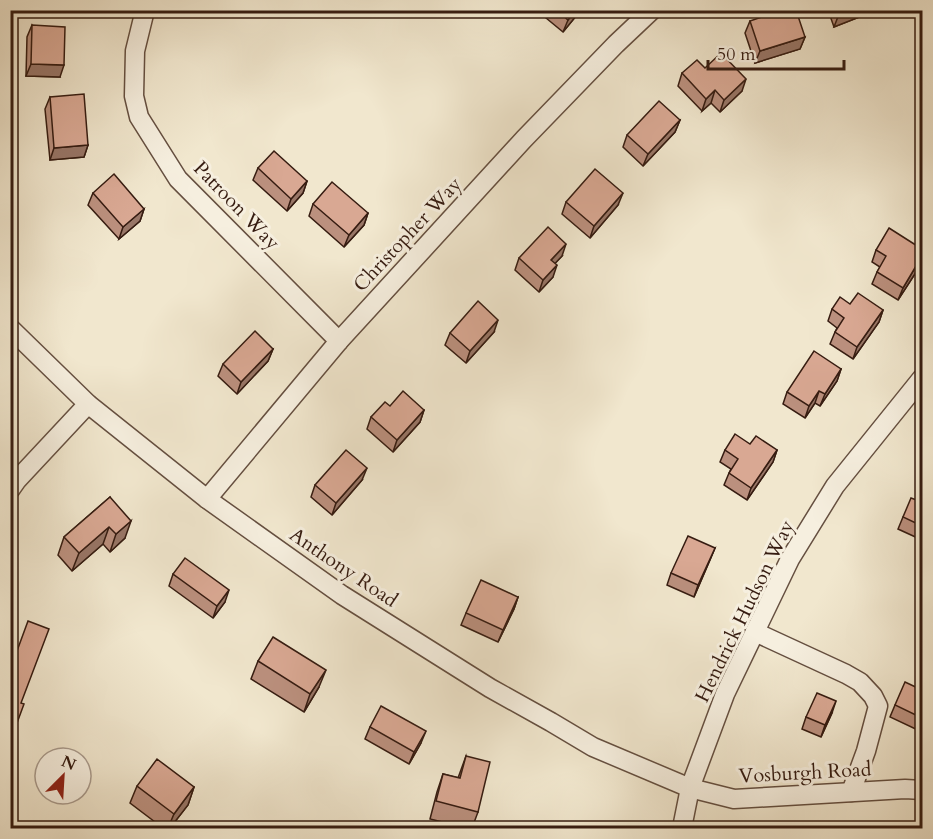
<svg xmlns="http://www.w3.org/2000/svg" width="933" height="839" font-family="Cardo,serif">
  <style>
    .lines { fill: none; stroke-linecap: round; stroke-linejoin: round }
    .minor-casing { stroke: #654f40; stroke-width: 21 }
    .minor { stroke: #f6efdf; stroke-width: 18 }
    .wall { fill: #bb907e; stroke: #361c11; stroke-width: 1.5 }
    .shaded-wall { fill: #987667; stroke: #361c11; stroke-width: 1.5 }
    .building { fill: #d9a893; stroke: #361c11; stroke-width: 1.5 }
    .labels { text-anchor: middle; stroke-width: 6; stroke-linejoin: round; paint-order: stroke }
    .street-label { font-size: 20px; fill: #361c11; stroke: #f6efdf }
  </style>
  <rect width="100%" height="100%" fill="#f1e7ce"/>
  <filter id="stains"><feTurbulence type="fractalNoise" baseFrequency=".00333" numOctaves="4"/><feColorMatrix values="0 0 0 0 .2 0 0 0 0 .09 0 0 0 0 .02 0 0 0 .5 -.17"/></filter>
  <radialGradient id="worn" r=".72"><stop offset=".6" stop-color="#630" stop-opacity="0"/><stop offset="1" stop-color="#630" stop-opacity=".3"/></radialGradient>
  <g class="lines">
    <!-- minor casing -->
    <g class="minor-casing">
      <g id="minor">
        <polyline points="145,10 135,51 134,96 139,117 178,179 339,341"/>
        <polyline points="10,328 88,404 207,499 342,595 490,688 551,722 593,747 690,788 734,799 905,789 922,790"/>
        <polyline points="10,490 17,480 88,404"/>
        <polyline points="207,499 339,341 524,139 616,44 652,10"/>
        <polyline points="755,632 846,674 860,682 873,696 878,706 866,751 851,792"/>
        <polyline points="682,828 690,788 725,694 790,559 835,486 922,378"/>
      </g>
    </g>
    <!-- minor -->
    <use href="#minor" class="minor"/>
  </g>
  <!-- wall -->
  <g class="wall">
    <polygon points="541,10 581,10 563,32 540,13"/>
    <polygon points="828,10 877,10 834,27"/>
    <polygon points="750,21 805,37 800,49 755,63 745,33"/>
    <polygon points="32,25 60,77 26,76 27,37"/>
    <polygon points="705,68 742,91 720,112 711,103 702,111 678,86 682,73"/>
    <polygon points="50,97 88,145 84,157 50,160 45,109"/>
    <polygon points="680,120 675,132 643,166 623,147 627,135"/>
    <polygon points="258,168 307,181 303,193 287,211 253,180"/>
    <polygon points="93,193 144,209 140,221 119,239 88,205"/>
    <polygon points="566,202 618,205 590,238 562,214"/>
    <polygon points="313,204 368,213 364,225 344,247 309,216"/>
    <polygon points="922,249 922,263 898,300 872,284 877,272 880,267 872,262 876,250"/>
    <polygon points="562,256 555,263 553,277 539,292 515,270 519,258"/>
    <polygon points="850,304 883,310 879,322 853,359 830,344 835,332 837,328 828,321 832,309"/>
    <polygon points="494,332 466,363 445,345 450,333"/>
    <polygon points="273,349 268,361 237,394 218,376 223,364"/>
    <polygon points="841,369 837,381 820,406 815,403 805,418 783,404 787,392"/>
    <polygon points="390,406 424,410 420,422 393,452 367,429 371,417"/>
    <polygon points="750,444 777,450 773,462 747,500 724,485 729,473 731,469 720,462 725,450"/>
    <polygon points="362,480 332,515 311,497 315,485"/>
    <polygon points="110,497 125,538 110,552 103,544 72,571 58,555 64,537"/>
    <polygon points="922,502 922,540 898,529 903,517"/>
    <polygon points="715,548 694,597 667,585 671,573"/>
    <polygon points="173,574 225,602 213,618 169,586"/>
    <polygon points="518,597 514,609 498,642 461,625 466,613"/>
    <polygon points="258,661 319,687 304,712 251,679"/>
    <polygon points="922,690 922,732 890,717 895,705"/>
    <polygon points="832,713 821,737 802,729 806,717"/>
    <polygon points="370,727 421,743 409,764 365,739"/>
    <polygon points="466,756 478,812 472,828 467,828 430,819 437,792 443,774 458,778"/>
    <polygon points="137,786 194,787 188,805 170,828 163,828 130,803"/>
  </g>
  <!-- shaded-wall -->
  <g class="shaded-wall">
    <polygon points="575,10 581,10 563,32 568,20"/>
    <polygon points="849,10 877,10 834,27 839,14"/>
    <polygon points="805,37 800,49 755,63 760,51"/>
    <polygon points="31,64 64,65 60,77 26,76"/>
    <polygon points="746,79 742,91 720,112 724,100"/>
    <polygon points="715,90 711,103 702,111 706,99"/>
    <polygon points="680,120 675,132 643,166 648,154"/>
    <polygon points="88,145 84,157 50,160 54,148"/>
    <polygon points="307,181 303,193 287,211 291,199"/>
    <polygon points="623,193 618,205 590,238 594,226"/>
    <polygon points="144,209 140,221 119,239 123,227"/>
    <polygon points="368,213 364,225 344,247 349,235"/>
    <polygon points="566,244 562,256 547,272 551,260"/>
    <polygon points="922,256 922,263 898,300 903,288"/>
    <polygon points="557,265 553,277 539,292 543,280"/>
    <polygon points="883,310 879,322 853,359 857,347"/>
    <polygon points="498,320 494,332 466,363 470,351"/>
    <polygon points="273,349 268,361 237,394 241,382"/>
    <polygon points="841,369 837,381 820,406 825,394"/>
    <polygon points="819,391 815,403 805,418 809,406"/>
    <polygon points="424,410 420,422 393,452 397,440"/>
    <polygon points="777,450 773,462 747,500 751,488"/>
    <polygon points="367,468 362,480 332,515 336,503"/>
    <polygon points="131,521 125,538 110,552 116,534"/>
    <polygon points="109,527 103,544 72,571 79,553"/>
    <polygon points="715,548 710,560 694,597 698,585"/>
    <polygon points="229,590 225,602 213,618 217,606"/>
    <polygon points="518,597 514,609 498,642 503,630"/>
    <polygon points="326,670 319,687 304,712 310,694"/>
    <polygon points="836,701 832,713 821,737 825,725"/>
    <polygon points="426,731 421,743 409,764 414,752"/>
    <polygon points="194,787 188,805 170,828 168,828 174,814"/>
  </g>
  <!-- building -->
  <g class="building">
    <polygon points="557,10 575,10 568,20"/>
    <polygon points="782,10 796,10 805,37 760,51 750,21"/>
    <polygon points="837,10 849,10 839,14"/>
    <polygon points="32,25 65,27 64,65 31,64"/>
    <polygon points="721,53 746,79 724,100 715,90 706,99 682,73 697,60 705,68"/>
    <polygon points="84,94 88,145 54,148 50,97"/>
    <polygon points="659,101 680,120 648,154 627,135"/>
    <polygon points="274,151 307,181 291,199 258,168"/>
    <polygon points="595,169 623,193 594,226 566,202"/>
    <polygon points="114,174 144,209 123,227 93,193"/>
    <polygon points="332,182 368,213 349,235 313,204"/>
    <polygon points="548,227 566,244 551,260 557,265 543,280 519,258"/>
    <polygon points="889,228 922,249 922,256 903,288 877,272 886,256 876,250"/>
    <polygon points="858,293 883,310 857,347 835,332 844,318 832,309 840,297 850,304"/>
    <polygon points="478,301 498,320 470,351 450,333"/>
    <polygon points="255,331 273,349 241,382 223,364"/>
    <polygon points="814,351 841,369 825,394 819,391 809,406 787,392"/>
    <polygon points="403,391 424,410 397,440 371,417 385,402 390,406"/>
    <polygon points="735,434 750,444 756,436 777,450 751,488 729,473 738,459 725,450"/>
    <polygon points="346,450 367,468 336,503 315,485"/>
    <polygon points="110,497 131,521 116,534 109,527 79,553 64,537"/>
    <polygon points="911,498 922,502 922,526 903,517"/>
    <polygon points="688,536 715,548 698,585 671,573"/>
    <polygon points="185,558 229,590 217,606 173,574"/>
    <polygon points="481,580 518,597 503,630 466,613"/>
    <polygon points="28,621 49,629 21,703 24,704 10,742 10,670"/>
    <polygon points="273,637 326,670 310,694 258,661"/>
    <polygon points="905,682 922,690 922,718 895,705"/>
    <polygon points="817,693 836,701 825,725 806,717"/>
    <polygon points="381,706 426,731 414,752 370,727"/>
    <polygon points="466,756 490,762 478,812 436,801 443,774 460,778"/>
    <polygon points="157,759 194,787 174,814 137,786"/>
  </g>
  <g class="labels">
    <!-- street labels -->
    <g class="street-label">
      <text transform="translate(237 205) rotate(46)" y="7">Patroon Way</text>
      <text transform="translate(407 234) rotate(-47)" y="7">Christopher Way</text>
      <text transform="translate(344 567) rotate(34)" y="7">Anthony Road</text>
      <text transform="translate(744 611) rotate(-64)" y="7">Hendrick Hudson Way</text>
      <text transform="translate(805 772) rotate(-3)" y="7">Vosburgh Road</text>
    </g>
  </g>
  <!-- margin -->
  <rect width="933" height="839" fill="none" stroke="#f1e7ce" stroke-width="36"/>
  <rect x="12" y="12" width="909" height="815" fill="none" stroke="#361c11" stroke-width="3"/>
  <rect x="18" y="18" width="897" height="803" fill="none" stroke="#361c11" stroke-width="1.5"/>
  <!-- north arrow -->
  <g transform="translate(63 776) rotate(24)"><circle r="28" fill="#f6efdf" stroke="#a99b8d" stroke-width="1.5"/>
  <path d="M0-4.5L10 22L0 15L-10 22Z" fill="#8f2418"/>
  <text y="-9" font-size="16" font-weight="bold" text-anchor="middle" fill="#361c11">N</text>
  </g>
  <!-- scale -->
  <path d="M708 60v9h136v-9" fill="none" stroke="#361c11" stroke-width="3"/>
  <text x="717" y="60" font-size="18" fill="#361c11" stroke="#f6efdf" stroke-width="4.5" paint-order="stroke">50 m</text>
  <rect width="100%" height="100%" filter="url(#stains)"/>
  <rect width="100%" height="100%" fill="url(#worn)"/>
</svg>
